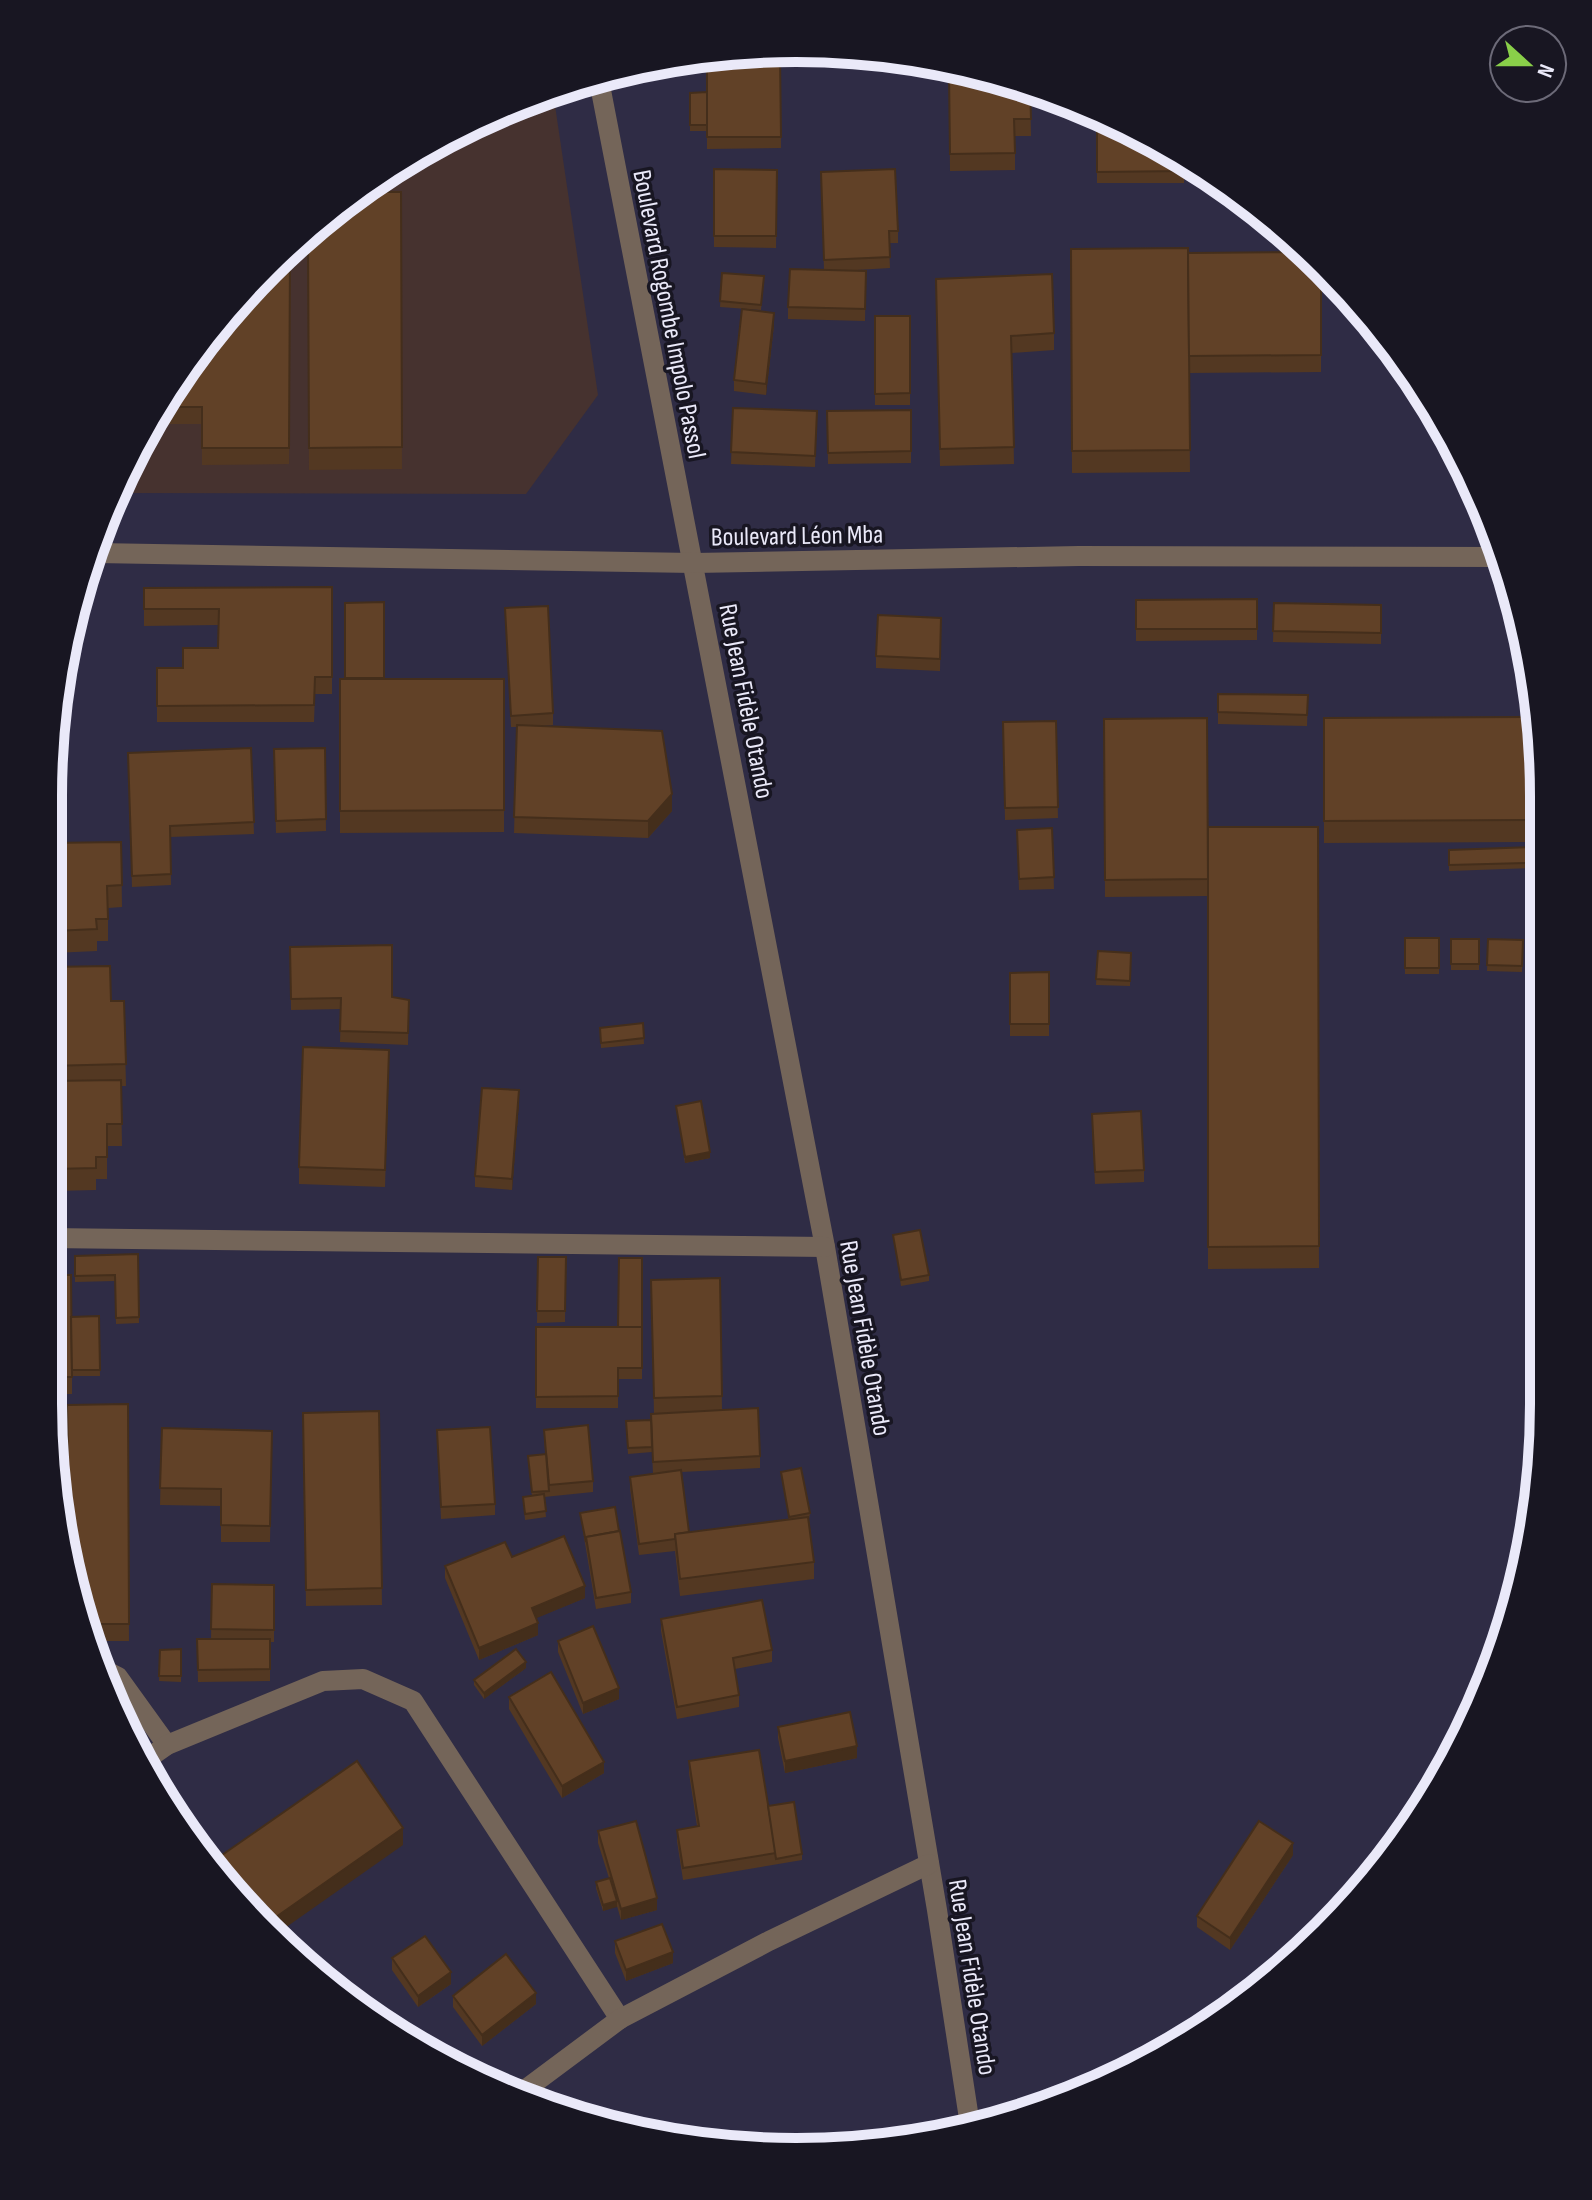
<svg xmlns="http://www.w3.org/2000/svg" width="1592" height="2200" font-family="'Sofia Sans Condensed',sans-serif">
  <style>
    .commercial { fill: #46322f }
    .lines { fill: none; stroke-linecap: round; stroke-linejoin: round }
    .minor { stroke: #746559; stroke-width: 20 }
    .wall { fill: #533822 }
    .shaded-wall { fill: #442e1b }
    .building { fill: #614127; stroke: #442e1b; stroke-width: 2 }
    .labels { text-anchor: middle; stroke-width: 7; stroke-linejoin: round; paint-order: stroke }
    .street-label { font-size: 26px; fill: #eae9f9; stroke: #181622 }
    .rim { fill: none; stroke: #eae9f9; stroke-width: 10 }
  </style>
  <rect width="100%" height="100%" fill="#2f2c45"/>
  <!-- commercial -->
  <polygon class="commercial" points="553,92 598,395 526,494 123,493 174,381 340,203 465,125"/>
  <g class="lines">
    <!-- minor -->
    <g class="minor">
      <polyline points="598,75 825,1247 937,1910 970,2125"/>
      <polyline points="96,553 694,563 1079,556 1500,557"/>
      <polyline points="48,1238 825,1247"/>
      <polyline points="106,1671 118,1677 167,1745"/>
      <polyline points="147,1759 167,1745 323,1681 363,1679 413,1701 620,2019"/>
      <polyline points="522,2092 620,2019 769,1941 929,1864"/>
    </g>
  </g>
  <!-- wall -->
  <g class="wall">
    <polygon points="780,56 781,148 707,149 707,131 690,131 690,93 707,92"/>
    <polygon points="949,72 1030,86 1031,136 1015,136 1015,170 950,171"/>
    <polygon points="1097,115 1185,159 1184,183 1097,183"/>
    <polygon points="714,169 777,170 776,248 714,247"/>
    <polygon points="821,172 898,231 898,243 889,243 890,268 840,271 866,271 865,321 788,319 788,307 824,270"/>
    <polygon points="379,179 379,192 401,192 402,469 309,470 308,238 340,203"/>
    <polygon points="1071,249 1188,253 1321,268 1321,372 1189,373 1190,472 1072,473"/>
    <polygon points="291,256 289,464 202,465 202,424 154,424 174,381"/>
    <polygon points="722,273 764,276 761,310 720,307"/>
    <polygon points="936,296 1054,333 1054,350 1012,353 1014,464 940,466"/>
    <rect x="875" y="316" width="35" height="89"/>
    <polygon points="774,325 766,395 734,391 734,380"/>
    <polygon points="733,408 817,411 815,467 731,464"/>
    <polygon points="911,410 911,463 828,464 827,411"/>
    <polygon points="332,587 332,694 315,694 314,722 157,722 157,668 183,668 218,648 218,625 144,626 144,588"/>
    <polygon points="1257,599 1257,640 1136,641 1136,600"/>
    <polygon points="345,603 384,679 504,679 504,832 340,833 340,679 345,679"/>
    <polygon points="1274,603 1381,605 1381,644 1273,642"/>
    <polygon points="505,608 553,713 553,725 533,726 672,811 648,838 514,833 517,727 511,727"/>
    <polygon points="941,618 940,671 876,668 876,656"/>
    <polygon points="1218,694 1308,695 1307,726 1218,724"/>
    <polygon points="1538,717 1538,842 1324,843 1324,718"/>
    <polygon points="1207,718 1208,896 1105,897 1104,719"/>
    <polygon points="1056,721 1058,818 1005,820 1003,722"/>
    <polygon points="251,748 254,834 170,837 171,885 132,887 128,753"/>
    <polygon points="325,748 326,831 276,833 274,749"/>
    <polygon points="1208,827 1318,827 1319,1268 1208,1269"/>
    <polygon points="1052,828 1054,889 1019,890 1017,830"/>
    <polygon points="121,842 122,907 108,908 108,941 97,941 97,951 53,953 53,942 48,942 48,843"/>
    <polygon points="1531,847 1531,868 1449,871 1449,850"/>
    <rect x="1405" y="938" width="34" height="36"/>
    <rect x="1451" y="939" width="28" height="31"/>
    <polygon points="1488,939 1523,940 1522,972 1487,971"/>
    <polygon points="290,947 392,997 409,1000 408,1045 340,1042 341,1009 291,1010"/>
    <polygon points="1098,951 1131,953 1130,986 1096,985"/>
    <polygon points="48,967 111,1001 124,1001 126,1086 121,1086 122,1146 107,1146 107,1179 96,1179 96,1190 53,1191 52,1180 48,1180"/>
    <polygon points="1049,972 1049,1036 1010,1036 1010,973"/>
    <polygon points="643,1023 644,1044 601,1048 600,1028"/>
    <polygon points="389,1067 385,1187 299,1184 299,1167"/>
    <polygon points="519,1102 512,1190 475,1187 475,1176"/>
    <polygon points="676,1106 710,1158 685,1163"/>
    <polygon points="1092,1125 1144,1170 1144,1182 1095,1184"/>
    <polygon points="893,1235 929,1275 929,1281 901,1286"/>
    <polygon points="138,1254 139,1323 116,1324 115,1281 75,1282 75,1256"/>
    <polygon points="538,1257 566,1257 565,1322 537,1323"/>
    <polygon points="642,1258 642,1379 618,1379 618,1408 536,1408 536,1327 618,1327"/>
    <polygon points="48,1275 71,1323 99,1316 100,1376 72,1376 72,1394 48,1394"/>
    <polygon points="720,1278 722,1410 760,1456 760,1468 681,1472 689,1532 789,1519 781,1472 810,1513 809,1519 814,1562 814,1579 680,1596 675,1551 639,1555 630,1488 630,1477 653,1474 652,1452 628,1454 626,1421 651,1420 654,1414 651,1280"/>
    <polygon points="128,1404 129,1641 93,1641 74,1598 68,1494 60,1494 49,1410 67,1410"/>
    <polygon points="379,1411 382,1605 306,1606 303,1413"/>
    <polygon points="162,1428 272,1431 270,1542 221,1542 221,1506 160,1505"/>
    <polygon points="437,1430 495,1504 495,1515 441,1519"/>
    <polygon points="544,1430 593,1481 593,1492 544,1497 546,1517 525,1520 523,1497 532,1496 528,1461 545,1454"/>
    <polygon points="580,1513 631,1592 631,1603 596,1609"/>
    <polygon points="512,1557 585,1598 536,1618 538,1635 479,1660 445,1578 445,1566"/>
    <polygon points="212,1584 274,1585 274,1642 270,1642 270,1681 198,1682 197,1639 211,1639"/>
    <polygon points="661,1619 772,1650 772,1662 735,1669 739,1695 739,1707 677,1719 661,1631"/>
    <polygon points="558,1641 619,1699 583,1714 558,1652"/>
    <polygon points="181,1649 181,1682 159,1681 160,1650"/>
    <polygon points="526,1668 484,1699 474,1685 474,1680"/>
    <polygon points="509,1697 604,1773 562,1798 509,1709"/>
    <polygon points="778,1727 857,1758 785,1773 778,1738"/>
    <polygon points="689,1761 768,1806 802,1854 802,1860 683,1880 677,1841 677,1830 697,1826 689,1773"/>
    <polygon points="598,1831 657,1910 621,1920 617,1906 603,1911 596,1888 596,1882 609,1878 598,1843"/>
    <polygon points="1293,1855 1230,1950 1197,1927 1197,1916"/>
    <polygon points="615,1941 673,1963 626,1981 615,1953"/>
    <polygon points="392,1958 451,1984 418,2007 392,1970"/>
    <polygon points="453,1996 536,2004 482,2046 453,2007"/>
  </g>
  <!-- shaded-wall -->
  <g class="shaded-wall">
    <polygon points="774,313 774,325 766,395 766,384"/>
    <polygon points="672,794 672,811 648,838 648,821"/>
    <polygon points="519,1090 519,1102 512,1190 512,1179"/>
    <polygon points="710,1152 710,1158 685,1163 685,1157"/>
    <polygon points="585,1586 585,1598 532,1620 532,1608"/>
    <polygon points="538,1623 538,1635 479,1660 479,1648"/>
    <polygon points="526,1662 526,1668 484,1699 484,1693"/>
    <polygon points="619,1688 619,1699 583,1714 583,1703"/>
    <polygon points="857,1746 857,1758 785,1773 785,1761"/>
    <polygon points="604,1762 604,1773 562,1798 562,1786"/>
    <polygon points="403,1828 403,1845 275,1935 266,1924"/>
    <polygon points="1293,1843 1293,1855 1230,1950 1230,1938"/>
    <polygon points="657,1898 657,1910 621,1920 621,1909"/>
    <polygon points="617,1901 617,1907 603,1911 603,1905"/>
    <polygon points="673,1952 673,1963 626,1981 626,1970"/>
    <polygon points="451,1972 451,1984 418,2007 418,1996"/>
    <polygon points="536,1993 536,2004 482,2046 482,2035"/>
  </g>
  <!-- building -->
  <g class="building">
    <polygon points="780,56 781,137 707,137 707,57"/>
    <polygon points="949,72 968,72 1030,86 1031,119 1014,119 1015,153 950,154"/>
    <polygon points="707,92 707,125 690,125 690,93"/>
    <polygon points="1097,115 1170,148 1185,159 1184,171 1097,172"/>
    <polygon points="714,169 777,170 776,236 714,236"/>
    <polygon points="895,169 898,231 889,231 890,257 824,260 821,172"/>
    <polygon points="357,192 401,192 402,447 309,448 308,238 340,203"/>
    <polygon points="1188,248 1190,450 1072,451 1071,249"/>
    <polygon points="1307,252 1321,268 1321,355 1189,356 1188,253"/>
    <polygon points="290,256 289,448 202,448 202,407 162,407 174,381"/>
    <polygon points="790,269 866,271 865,309 788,307"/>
    <polygon points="722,273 764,276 761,305 720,301"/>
    <polygon points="1052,274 1054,333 1011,336 1014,447 940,449 936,279"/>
    <polygon points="742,309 774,313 766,384 734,380"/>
    <polygon points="875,316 910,316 910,393 875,394"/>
    <polygon points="733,408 817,411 815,456 731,452"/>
    <polygon points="911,410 911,451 828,453 827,411"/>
    <polygon points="332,587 332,677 315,677 314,705 157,706 157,668 183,668 183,648 218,648 219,609 144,609 144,588"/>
    <polygon points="1257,599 1257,629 1136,629 1136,600"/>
    <polygon points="384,602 384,678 345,678 345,603"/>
    <polygon points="1274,603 1381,605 1381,633 1273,631"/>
    <polygon points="548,606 553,713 511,716 505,608"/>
    <polygon points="878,615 941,618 940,659 876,656"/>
    <polygon points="340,679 504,679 504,810 340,811"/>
    <polygon points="1218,694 1308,695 1307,715 1218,712"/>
    <polygon points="1538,717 1538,820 1324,821 1324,718"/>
    <polygon points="1207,718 1208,879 1105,880 1104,719"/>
    <polygon points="1056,721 1058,807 1005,808 1003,722"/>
    <polygon points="517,725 662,731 672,794 648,821 514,817"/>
    <polygon points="251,748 254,822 170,826 171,874 132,876 128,753"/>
    <polygon points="325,748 326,819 276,821 274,749"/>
    <polygon points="1208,827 1318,827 1319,1246 1208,1247"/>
    <polygon points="1052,828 1054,877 1019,879 1017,830"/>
    <polygon points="121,842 122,885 107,886 108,919 96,919 97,929 53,931 53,920 48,920 48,843"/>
    <polygon points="1531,847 1531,863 1449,865 1449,850"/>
    <rect x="1405" y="938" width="34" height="30"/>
    <rect x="1451" y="939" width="28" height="25"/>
    <polygon points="1488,939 1523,940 1522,966 1487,965"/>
    <polygon points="392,945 392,997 409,1000 408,1033 340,1031 341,998 291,999 290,947"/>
    <polygon points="1098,951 1131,953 1130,981 1096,979"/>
    <polygon points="110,966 111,1001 124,1001 126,1064 48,1066 48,967"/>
    <polygon points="1049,972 1049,1024 1010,1024 1010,973"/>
    <polygon points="643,1023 644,1038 601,1043 600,1028"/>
    <polygon points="303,1047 389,1050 385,1170 299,1167"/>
    <polygon points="121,1080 122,1124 107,1124 107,1157 96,1157 96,1168 53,1169 52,1158 48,1158 48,1081"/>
    <polygon points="482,1088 519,1090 512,1179 475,1176"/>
    <polygon points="701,1101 710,1152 685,1157 676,1106"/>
    <polygon points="1141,1111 1144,1170 1095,1172 1092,1114"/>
    <polygon points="920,1230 929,1275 901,1280 893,1235"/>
    <polygon points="138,1254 139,1317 116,1318 115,1275 75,1276 75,1256"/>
    <polygon points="538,1257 566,1257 565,1311 537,1311"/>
    <polygon points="619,1258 642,1258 642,1327 618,1327"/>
    <polygon points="48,1275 71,1275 72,1377 48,1377"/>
    <polygon points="720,1278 722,1396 654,1398 651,1280"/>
    <polygon points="99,1316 100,1370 72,1370 71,1317"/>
    <polygon points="536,1327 642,1327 642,1368 618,1368 618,1396 536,1397"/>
    <polygon points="128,1404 129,1624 86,1624 74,1598 68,1559 67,1405"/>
    <polygon points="758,1408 760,1456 653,1462 651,1414"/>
    <polygon points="49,1410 67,1410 68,1482 58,1482"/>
    <polygon points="379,1411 382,1588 306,1590 303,1413"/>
    <polygon points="651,1420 652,1447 628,1448 626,1421"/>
    <polygon points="588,1425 593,1481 549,1485 544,1430"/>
    <polygon points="490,1427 495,1504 441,1507 437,1430"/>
    <polygon points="162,1428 272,1431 270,1526 221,1525 221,1489 160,1488"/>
    <polygon points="546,1454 549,1491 532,1492 528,1456"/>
    <polygon points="801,1468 810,1513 789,1517 781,1472"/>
    <polygon points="681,1470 689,1532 675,1534 675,1539 639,1544 630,1477"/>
    <polygon points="544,1494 546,1511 525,1514 523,1497"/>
    <polygon points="615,1507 619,1531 586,1537 586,1542 580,1513"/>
    <polygon points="808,1517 814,1562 680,1579 675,1534"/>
    <polygon points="620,1531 631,1592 596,1598 586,1537"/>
    <polygon points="564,1536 585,1586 532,1608 538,1623 479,1648 445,1566 505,1542 512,1557"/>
    <polygon points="212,1584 274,1585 274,1630 211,1629"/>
    <polygon points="762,1600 772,1650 733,1658 739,1695 677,1707 661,1619"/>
    <polygon points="593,1626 619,1688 583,1703 558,1641"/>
    <polygon points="197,1639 270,1639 270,1669 198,1670"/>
    <polygon points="181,1649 181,1676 159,1676 160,1650"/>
    <polygon points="516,1649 526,1662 484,1693 474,1680"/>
    <polygon points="551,1672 604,1762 562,1786 509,1697"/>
    <polygon points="850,1712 857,1746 785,1761 778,1727"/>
    <polygon points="759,1750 776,1853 683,1868 677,1830 699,1826 689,1761"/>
    <polygon points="357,1761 403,1828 266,1924 212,1862"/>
    <polygon points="794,1802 802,1854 776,1859 768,1806"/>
    <polygon points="636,1821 657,1898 621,1909 598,1831"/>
    <polygon points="1259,1821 1293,1843 1230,1938 1197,1916"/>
    <polygon points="610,1878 617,1901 603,1905 596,1882"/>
    <polygon points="662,1924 673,1952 626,1970 615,1941"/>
    <polygon points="425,1936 451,1972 418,1996 392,1958"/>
    <polygon points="506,1954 536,1993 482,2035 453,1996"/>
    <polygon points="440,2053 447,2063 437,2056"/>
    <polygon points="1113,2063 1125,2070 1101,2085"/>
    <polygon points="788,2134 790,2146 756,2146 755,2140"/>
  </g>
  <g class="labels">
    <!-- street labels -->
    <g class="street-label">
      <text transform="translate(670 314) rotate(79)" y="9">Boulevard Rogombe Impolo Passol</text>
      <text transform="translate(797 535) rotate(-1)" y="9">Boulevard Léon Mba</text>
      <text transform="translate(747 701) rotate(79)" y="9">Rue Jean Fidèle Otando</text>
      <text transform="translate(866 1338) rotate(80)" y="9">Rue Jean Fidèle Otando</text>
      <text transform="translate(973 1977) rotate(81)" y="9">Rue Jean Fidèle Otando</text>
    </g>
  </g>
  <!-- crop -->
  <path d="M0 0H1592V2200H0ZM796 62H796A734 734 0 0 1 1530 796V1404A734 734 0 0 1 796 2138H796A734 734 0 0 1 62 1404V796A734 734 0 0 1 796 62Z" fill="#181622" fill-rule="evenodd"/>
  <path class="rim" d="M796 62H796A734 734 0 0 1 1530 796V1404A734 734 0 0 1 796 2138H796A734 734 0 0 1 62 1404V796A734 734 0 0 1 796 62Z"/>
  <!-- north arrow -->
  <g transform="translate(1528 64) rotate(111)"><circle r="38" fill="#181622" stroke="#6c6a78" stroke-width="2"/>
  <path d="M0-6L14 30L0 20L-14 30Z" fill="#89cf49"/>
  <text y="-12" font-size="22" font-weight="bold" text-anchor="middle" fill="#eae9f9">N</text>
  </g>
</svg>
